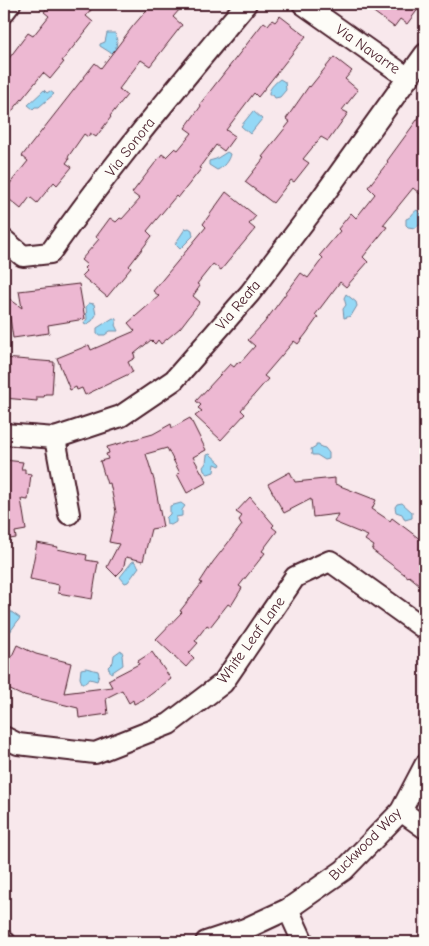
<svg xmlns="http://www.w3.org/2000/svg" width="429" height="946" font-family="'Comic Neue',sans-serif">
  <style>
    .water { fill: #94d8f6; stroke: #768ea5 }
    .building { fill: #edb8d2; stroke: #4a1f2b }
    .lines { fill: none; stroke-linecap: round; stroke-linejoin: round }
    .minor-casing { stroke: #4a1f2b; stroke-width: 24 }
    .minor { stroke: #fdfcf7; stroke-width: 20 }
    .labels { text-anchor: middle; stroke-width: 4; stroke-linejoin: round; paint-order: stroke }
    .street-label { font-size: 15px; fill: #4a1f2b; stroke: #fdfcf7 }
  </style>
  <rect width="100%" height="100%" fill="#f8e8ec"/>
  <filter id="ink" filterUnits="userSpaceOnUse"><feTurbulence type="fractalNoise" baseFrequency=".02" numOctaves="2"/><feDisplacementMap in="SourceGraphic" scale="10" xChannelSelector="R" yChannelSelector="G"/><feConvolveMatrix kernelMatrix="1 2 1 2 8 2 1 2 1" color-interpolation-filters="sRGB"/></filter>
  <g filter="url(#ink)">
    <!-- water -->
    <g class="water">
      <polygon points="107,33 115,33 117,41 115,53 111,53 100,46 100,44 105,42"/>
      <path d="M280,79L285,82L286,90L280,97L275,98L273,95H269C268,89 275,83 280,79Z"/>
      <polygon points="44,90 47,93 50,91 54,94 39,107 35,107 33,109 28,105"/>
      <polygon points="253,111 262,119 250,134 241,126"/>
      <path d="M227,152L230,154C229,160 223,168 217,170L209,165V161L216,159Z"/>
      <path d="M417,210L422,215L421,224L415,228L408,227L406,225V219C412,217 412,213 417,210Z"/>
      <polygon points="189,228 192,230 193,236 180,249 175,244 185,229"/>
      <polygon points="346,294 356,302 357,306 351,316 344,318 343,309 346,305 344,298"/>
      <polygon points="89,303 94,304 96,315 92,321 85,325 84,323 87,319 86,307"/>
      <polygon points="113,318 116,319 116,323 115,325 118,331 110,331 105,335 99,335 97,334 97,328"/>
      <polygon points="316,444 319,444 321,447 325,448 329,453 329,459 325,460 317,455 312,455 311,449 316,446"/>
      <polygon points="210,454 221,464 220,466 215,464 214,472 208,474 204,471 203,467 206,463 207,455"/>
      <polygon points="181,503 185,506 182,510 182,516 176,517 176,522 171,525 167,524 166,518 170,514 170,506"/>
      <polygon points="402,503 412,512 412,518 405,520 402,514 396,512 395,507 397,504"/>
      <polygon points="134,561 139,567 128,582 125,583 120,577 132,562"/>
      <polygon points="10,611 20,618 7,636 4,634 4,620"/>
      <polygon points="121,650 123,654 122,655 123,665 111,673 108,667 113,662 114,655"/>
      <polygon points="86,668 98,671 99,675 97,681 90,679 85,683 82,683 80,678 81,669"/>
    </g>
    <!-- building -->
    <g class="building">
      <polygon points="50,4 96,4 86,16 93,22 62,61 64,62 50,79 43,73 4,121 4,65 28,33 33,36 49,16 44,12"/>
      <polygon points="152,4 174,4 180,9 173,17 182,25 150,66 141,60 119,89 127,95 110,116 111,117 96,137 90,133 88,137 84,134 68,157 69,159 66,163 72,167 57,185 54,182 37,203 30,197 21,209 4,195 4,191 28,161 22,156 95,63 101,68 133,26"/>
      <polygon points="376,4 422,4 407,24 400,19 394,27 371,10"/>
      <polygon points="280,16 306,36 258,97 254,93 226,130 235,136 224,151 216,145 199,168 201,169 178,198 176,196 147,231 152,236 129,266 131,268 107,297 82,276 87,271 84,268 87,265 81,260 99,239 96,237 110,218 116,222 120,218 122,219 140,199 132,193 162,154 166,157 175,148 178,150 192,133 185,128 201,106 200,104 264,22 268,25 272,20 275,22"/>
      <polygon points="334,57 352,71 345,79 358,90 342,110 348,113 328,141 321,137 303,159 309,163 294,182 291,180 273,203 245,182 264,158 262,157 290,122 286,119 309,86 310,87"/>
      <polygon points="425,109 425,188 420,194 413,188 383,225 387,227 363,257 368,262 346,287 340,282 315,315 318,317 306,334 298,344 294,341 264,376 268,379 241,410 245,414 221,440 195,416 202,411 198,408 201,405 196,401 230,364 234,367 238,362 240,363 255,346 248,340 264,323 301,273 308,278 323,258 320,255 340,231 338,229 351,213 356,218 375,194 368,187 388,162 387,161"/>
      <polygon points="226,192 256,216 249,224 255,229 221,270 213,264 197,284 200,286 193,296 200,302 180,328 161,344 158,340 155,344 151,340 134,354 135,358 128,362 133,372 85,395 82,388 77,390 76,387 70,390 57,358 89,345 91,350 135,331 128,323 159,296 153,291 206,227 203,224"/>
      <polygon points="79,284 85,319 48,325 49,333 13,338 7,297 22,308 19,291"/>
      <polygon points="4,358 54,362 52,394 45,394 44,397 37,397 37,401 4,398"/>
      <polygon points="190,418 206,450 193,457 207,482 187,493 177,474 180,473 167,448 146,454 154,480 163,527 151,529 143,561 126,557 123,569 116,576 107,567 119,544 109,542 116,512 110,483 107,484 100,461 108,459 106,454 109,453 107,447 153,434 171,424 172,428"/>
      <polygon points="4,460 23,462 21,469 25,469 25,473 31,474 28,500 21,499 26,530 15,532 16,538 4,540"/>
      <polygon points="290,472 295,482 335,478 335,484 376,500 372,509 390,521 392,518 425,543 425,589 409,576 408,577 372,550 374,546 365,540 368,536 334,522 338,514 313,517 311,499 284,513 268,484"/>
      <polygon points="250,497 274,525 272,527 277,531 262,551 265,553 239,586 242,588 231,606 228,604 210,627 207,625 195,641 198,643 189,653 194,658 186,667 156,639 182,612 180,611 202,583 200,582 213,562 242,525 239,520 242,516 236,512"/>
      <polygon points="37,543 58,547 57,549 87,555 86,560 98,562 92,599 58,593 59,585 30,579"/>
      <polygon points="17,645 36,654 71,663 64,693 112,687 108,680 139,664 138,661 152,652 171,679 146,698 134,704 133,700 129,703 122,690 106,698 108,714 79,718 78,708 24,695 23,696 4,687 11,671 6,669"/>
    </g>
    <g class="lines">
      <!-- minor casing -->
      <g class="minor-casing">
        <g id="minor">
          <polyline points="303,4 408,78"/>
          <polyline points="4,12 10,4"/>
          <path d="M4,240L23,256L50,253C111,166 179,85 246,4"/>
          <polyline points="4,434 55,438 121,416 174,380 250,293 313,210 425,54"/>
          <polyline points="55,438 69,514"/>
          <polyline points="4,737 18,744 95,753 169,724 223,683 295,577 330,561 425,629"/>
          <polyline points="401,811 425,828"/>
          <polyline points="288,909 303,942"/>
          <polyline points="4,942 5,942"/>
          <polyline points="206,942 245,929 288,909 344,870 401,811 425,765"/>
        </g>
      </g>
      <!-- minor -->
      <use href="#minor" class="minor"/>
    </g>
  </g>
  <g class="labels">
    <!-- street labels -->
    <g class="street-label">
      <text transform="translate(368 49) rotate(35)" y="5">Via Navarre</text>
      <text transform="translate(130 147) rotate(-52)" y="5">Via Sonora</text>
      <text transform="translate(238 305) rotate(-50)" y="5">Via Reata</text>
      <text transform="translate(251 640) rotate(-54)" y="5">White Leaf Lane</text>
      <text transform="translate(365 844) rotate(-45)" y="5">Buckwood Way</text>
    </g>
  </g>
  <!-- margin -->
  <rect width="429" height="946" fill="none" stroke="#fdfcf7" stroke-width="20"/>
  <rect x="10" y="10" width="409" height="926" fill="none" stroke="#4a1f2b" stroke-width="2" filter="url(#ink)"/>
</svg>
